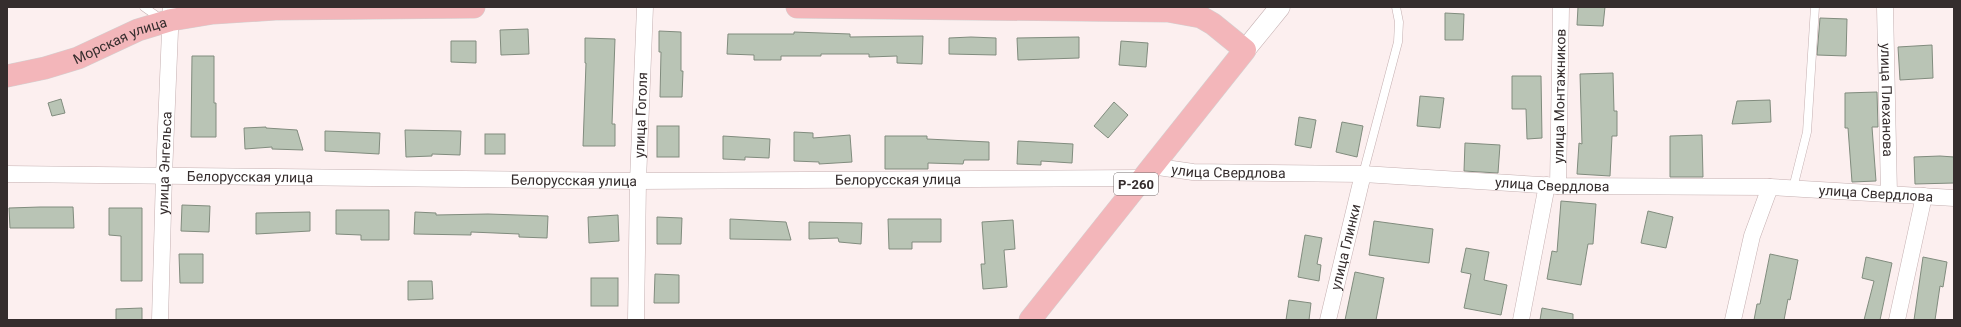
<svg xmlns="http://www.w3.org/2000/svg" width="1961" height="327" font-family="Roboto,sans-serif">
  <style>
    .building { fill: #b9c4b5; stroke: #818c7e }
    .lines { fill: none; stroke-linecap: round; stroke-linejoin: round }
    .service-casing { stroke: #c5b0b1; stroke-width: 9 }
    .minor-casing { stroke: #c5b0b1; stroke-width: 17 }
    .tertiary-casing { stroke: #c5b0b1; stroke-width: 21 }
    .trunk-casing { stroke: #d3d1d1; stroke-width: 23 }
    .service { stroke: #fff; stroke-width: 8 }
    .minor { stroke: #fff; stroke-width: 16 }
    .tertiary { stroke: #fff; stroke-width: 20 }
    .trunk { stroke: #f3b6ba; stroke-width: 22 }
    .labels { text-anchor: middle; stroke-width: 3; stroke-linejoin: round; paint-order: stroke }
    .shield { fill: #fff; stroke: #726c6c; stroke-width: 1 }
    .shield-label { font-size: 13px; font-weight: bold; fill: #352d2d }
    .street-label { font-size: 14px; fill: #352d2d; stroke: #fff }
  </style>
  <rect width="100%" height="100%" fill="#fcefef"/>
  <!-- building -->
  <g class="building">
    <polygon points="1578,7 1605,7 1603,26 1577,25"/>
    <polygon points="1445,13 1464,14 1463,40 1445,40"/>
    <polygon points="1820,18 1847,19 1846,56 1817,55"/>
    <polygon points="528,29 529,54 501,55 500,30"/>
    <polygon points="659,31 681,32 681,71 683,71 682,97 660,97 661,52 659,52"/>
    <polygon points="794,32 850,34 850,37 923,36 922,64 897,63 897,56 869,57 869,54 821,54 821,56 781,56 781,60 754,60 754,55 727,54 728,34 794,34"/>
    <polygon points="971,37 996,38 996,55 949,54 949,38"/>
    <polygon points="1079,37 1079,58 1018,60 1017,38"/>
    <polygon points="585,38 615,39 612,124 615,124 615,146 583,146 586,63 585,63"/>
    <polygon points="451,41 476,41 476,63 451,62"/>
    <polygon points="1121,41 1148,43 1146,67 1119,65"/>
    <polygon points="1932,45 1933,78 1900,80 1898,47"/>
    <polygon points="192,56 214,56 214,103 216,103 216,137 191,137"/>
    <polygon points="1613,73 1614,111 1617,111 1617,136 1612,136 1610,176 1577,174 1579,143 1582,144 1580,74"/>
    <polygon points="1512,76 1541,76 1542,138 1527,139 1526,109 1512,109"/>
    <polygon points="1877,92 1878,127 1872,127 1876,181 1852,182 1848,128 1845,128 1845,93"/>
    <polygon points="1420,96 1444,98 1440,128 1417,126"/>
    <polygon points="61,99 65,113 52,116 48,103"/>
    <polygon points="1770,100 1771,122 1732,124 1737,101"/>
    <polygon points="1114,102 1128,115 1108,138 1094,126"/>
    <polygon points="1299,117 1316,120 1311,148 1295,145"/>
    <polygon points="1342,122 1363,126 1357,157 1336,152"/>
    <rect x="657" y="126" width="22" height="31"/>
    <polygon points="266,127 266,128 297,130 303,150 272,149 272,147 245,149 244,128"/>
    <polygon points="405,130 461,131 460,155 432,154 432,156 406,157"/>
    <polygon points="325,131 380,133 379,154 325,151"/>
    <polygon points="794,132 813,133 813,138 850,135 852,162 819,164 819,162 794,161"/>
    <rect x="485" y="134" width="20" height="20"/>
    <polygon points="1702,135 1703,177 1670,177 1670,136"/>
    <polygon points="723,136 770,139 769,158 745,157 745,160 723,159"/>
    <polygon points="885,136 927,136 927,139 989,142 989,160 964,160 963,164 928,163 928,169 885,169"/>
    <polygon points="1018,141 1073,144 1072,163 1041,161 1041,165 1017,164"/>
    <polygon points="1465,143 1500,145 1498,173 1464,171"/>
    <polygon points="1940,156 1954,157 1954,183 1915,184 1914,157"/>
    <polygon points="1561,201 1596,204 1593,244 1588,244 1581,285 1547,279 1552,251 1557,252"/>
    <polygon points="182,205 210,206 209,232 181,231"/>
    <polygon points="40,207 73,207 74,228 10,228 9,208"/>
    <polygon points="109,208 142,208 142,281 121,281 121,236 109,235"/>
    <polygon points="336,210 389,210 389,240 361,240 361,235 336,234"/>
    <polygon points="1648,211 1673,217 1666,248 1641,243"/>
    <polygon points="310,212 310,231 256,234 256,213"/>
    <polygon points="415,212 436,213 436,215 488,214 548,216 547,238 519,237 519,234 471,232 471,235 414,234"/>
    <polygon points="618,215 619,241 589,243 588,217"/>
    <polygon points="657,217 682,218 681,244 657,244"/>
    <polygon points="730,219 786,222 791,240 730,239"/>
    <polygon points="888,219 941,219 941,242 912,242 912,249 889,249"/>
    <polygon points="1013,220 1015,249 1004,250 1007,287 983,289 981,264 985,264 982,222"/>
    <polygon points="1374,221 1433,229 1429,263 1369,255"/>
    <polygon points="809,222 862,223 861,244 839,242 838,238 809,239"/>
    <polygon points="1305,235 1322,238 1317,264 1321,265 1319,281 1298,277"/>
    <polygon points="1466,248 1489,252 1484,280 1507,285 1501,315 1464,308 1471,274 1461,272"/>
    <polygon points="179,254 203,254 203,283 180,283"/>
    <polygon points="1770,254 1798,260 1790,300 1788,299 1784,320 1754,320 1757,304 1760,304"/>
    <polygon points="1866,257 1892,263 1880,320 1864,320 1874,281 1862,278"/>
    <polygon points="1923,257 1947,262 1943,287 1940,286 1935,320 1914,320"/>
    <polygon points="1355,272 1384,278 1376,320 1345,320"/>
    <polygon points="655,274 679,275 679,303 654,303"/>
    <rect x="591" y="278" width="27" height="28"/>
    <polygon points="408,281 432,281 433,299 408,300"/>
    <polygon points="1289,300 1311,303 1309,320 1286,320"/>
    <polygon points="142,308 142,320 116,320 116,309"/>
    <polygon points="1542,308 1573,314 1573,320 1540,320"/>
  </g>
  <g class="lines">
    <!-- service casing -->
    <g class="service-casing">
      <g id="service">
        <polyline points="144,7 161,19"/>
        <polyline points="1363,174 1398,42 1399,22 1396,7"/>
        <polyline points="1793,188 1807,132 1815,7"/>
      </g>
    </g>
    <!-- minor casing -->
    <g class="minor-casing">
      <g id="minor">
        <path id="s1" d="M1885,7L1889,194"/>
        <path id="s2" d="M1151,166L1193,172L1363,174L1558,186L1770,187L1954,198"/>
        <path id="s3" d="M7,174L638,181L1141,178"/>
        <path id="s4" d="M1558,186L1561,7"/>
        <path id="s5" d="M160,320L164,175L171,7"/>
        <path id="s6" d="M636,320L638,181L645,7"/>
        <path id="s7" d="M1328,320L1363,174"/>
        <polyline points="1521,320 1547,185"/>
        <polyline points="1733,320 1752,236 1770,187"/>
        <polyline points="1897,320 1924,196"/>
      </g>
    </g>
    <!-- tertiary casing -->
    <g class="tertiary-casing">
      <polyline id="tertiary" points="1245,50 1280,7"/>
    </g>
    <!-- trunk casing -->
    <g class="trunk-casing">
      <g id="trunk">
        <polyline points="797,7 1168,11 1201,17 1213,24 1245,50 1030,320"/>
        <path id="s8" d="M7,76L45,68L78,58L138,30L171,20L213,13L275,9L474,7"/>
      </g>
    </g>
    <!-- service -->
    <use href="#service" class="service"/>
    <!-- minor -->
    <use href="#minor" class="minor"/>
    <!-- tertiary -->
    <use href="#tertiary" class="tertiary"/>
    <!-- trunk -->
    <use href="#trunk" class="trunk"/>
  </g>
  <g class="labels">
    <!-- shield labels -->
    <rect class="shield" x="1114" y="173" width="44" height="22" rx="3"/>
    <g class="shield-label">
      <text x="1136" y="189">Р-260</text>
    </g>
    <!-- street labels -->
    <g class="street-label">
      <text dy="5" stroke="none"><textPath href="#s8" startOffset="119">Морская улица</textPath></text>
      <text dy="5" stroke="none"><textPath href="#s4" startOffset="90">улица Монтажников</textPath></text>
      <text dy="5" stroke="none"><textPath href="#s1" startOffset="93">улица Плеханова</textPath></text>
      <text dy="5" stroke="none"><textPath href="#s6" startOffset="205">улица Гоголя</textPath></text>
      <text dy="5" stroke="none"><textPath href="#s5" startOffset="157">улица Энгельса</textPath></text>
      <text dy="5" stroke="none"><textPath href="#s2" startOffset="78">улица Свердлова</textPath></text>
      <text dy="5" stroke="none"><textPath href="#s3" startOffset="243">Белорусская улица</textPath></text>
      <text dy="5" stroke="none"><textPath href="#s3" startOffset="567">Белорусская улица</textPath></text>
      <text dy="5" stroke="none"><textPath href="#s3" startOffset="891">Белорусская улица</textPath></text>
      <text dy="5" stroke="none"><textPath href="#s2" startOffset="402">улица Свердлова</textPath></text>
      <text dy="5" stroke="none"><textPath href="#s2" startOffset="726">улица Свердлова</textPath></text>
      <text dy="5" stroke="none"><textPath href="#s7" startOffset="75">улица Глинки</textPath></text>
    </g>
  </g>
  <!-- border -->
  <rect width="1961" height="327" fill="none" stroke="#352d2d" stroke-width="16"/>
</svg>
